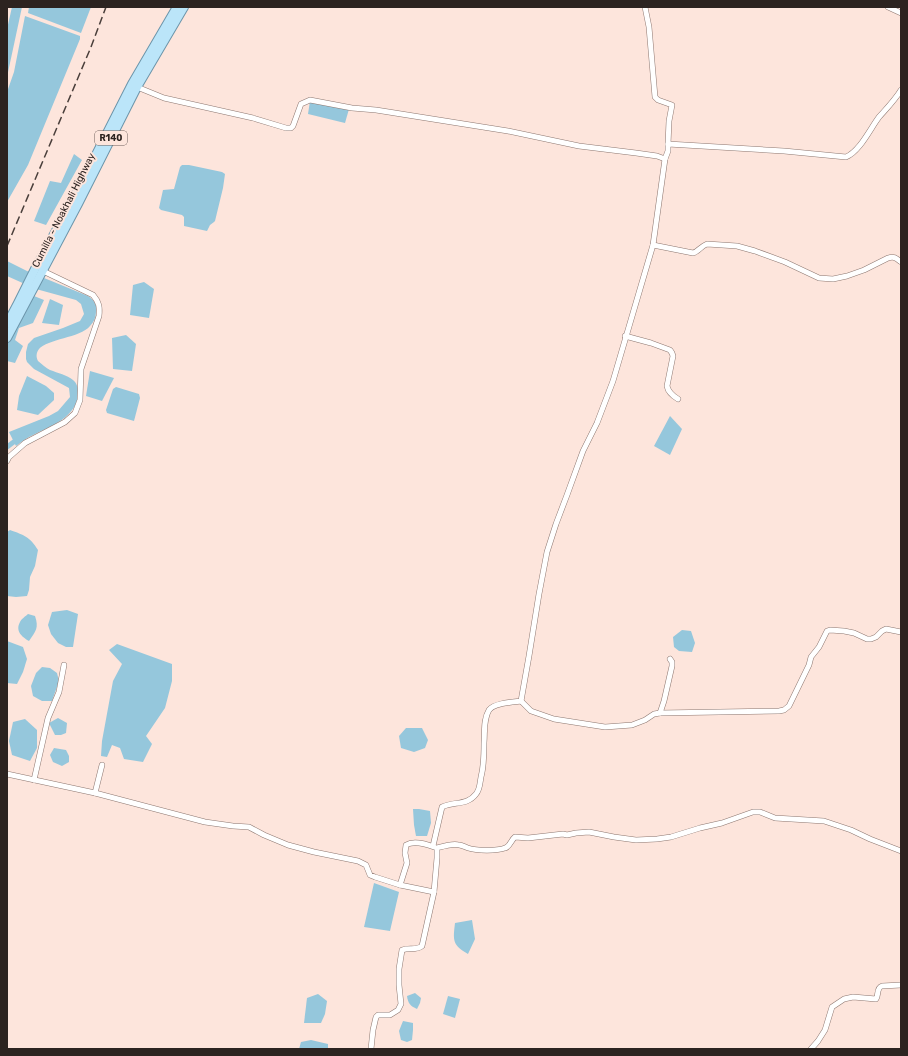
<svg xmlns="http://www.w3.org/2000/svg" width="908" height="1056" font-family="Rubik,sans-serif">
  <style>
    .water { fill: #95c7dc }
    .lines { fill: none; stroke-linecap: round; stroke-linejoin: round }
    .canal { stroke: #95c7dc; stroke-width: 5 }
    .minor-casing { stroke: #8d7770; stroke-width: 6 }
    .primary-casing { stroke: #6c95aa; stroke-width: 10 }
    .minor { stroke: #fff; stroke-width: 5 }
    .primary { stroke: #bbe5f9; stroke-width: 8 }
    .rail { stroke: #4a3f3b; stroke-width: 1.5; stroke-dasharray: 8 4; stroke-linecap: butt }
    .labels { text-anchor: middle; stroke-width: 4; stroke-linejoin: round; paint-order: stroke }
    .shield { fill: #fde5dc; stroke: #6b5d58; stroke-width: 1 }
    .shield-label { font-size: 9px; font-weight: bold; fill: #2c2320 }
    .street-label { font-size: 10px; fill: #2c2320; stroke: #fde5dc }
  </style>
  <rect width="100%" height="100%" fill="#fde5dc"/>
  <!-- water -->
  <g class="water">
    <polygon points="12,7 22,7 7,77 7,29"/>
    <polygon points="29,7 91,7 81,33 28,13"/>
    <polygon points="25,16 80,36 80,39 28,165 7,202 7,92 14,72"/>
    <polygon points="310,101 349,109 345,123 308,114"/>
    <polygon points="74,154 82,160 46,225 34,221 50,181 61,183"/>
    <polygon points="182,165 189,165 222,172 225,174 223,188 215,221 214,222 210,225 207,231 184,226 184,217 182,215 161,210 159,208 163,190 174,189 180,167"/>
    <path d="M7,261L27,271L88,296C94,300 98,305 96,312C96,317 94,322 90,326C80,338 47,339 39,349C36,353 36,357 38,361C42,364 46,368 50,370C58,373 67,375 73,380C76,382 78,387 78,391C79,418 48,427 29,437C24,440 20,443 16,446L9,432L49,416L58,411L70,397L69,388L34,369L27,362L26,359V352L28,344L34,338L63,328L80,321L84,314L81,304L76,300L36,289L7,276Z"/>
    <polygon points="144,282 154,289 149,318 130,315 133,285"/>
    <polygon points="34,296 44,300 33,323 19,328 15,340 23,346 15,363 7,361 7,341"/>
    <polygon points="50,299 63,305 59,325 42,323"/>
    <polygon points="126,335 136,344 132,371 113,369 112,338"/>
    <polygon points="90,371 114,378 102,401 86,396"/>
    <polygon points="27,376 46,386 54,393 54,400 38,415 17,410 19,396"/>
    <polygon points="116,387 139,394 140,398 134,421 107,413 106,410 113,389"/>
    <polygon points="670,416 682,429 670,455 654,446"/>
    <path d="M10,530C24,535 30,537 38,550L35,566L30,577L29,590L27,596L16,597L7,596V532Z"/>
    <polygon points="67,610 78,614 73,647 66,647 58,643 51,634 48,625 52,612"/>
    <path d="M28,614L35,616C39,628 36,631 29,641C22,637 15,631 20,622C21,619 26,616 28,614Z"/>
    <polygon points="682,630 691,631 695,643 692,652 679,651 674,647 673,637"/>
    <polygon points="7,641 23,647 27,659 23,672 17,684 7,683"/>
    <polygon points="117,644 172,664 172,681 165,708 146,736 152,744 143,762 124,759 120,748 112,745 107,757 101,756 102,741 113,681 122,664 109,650"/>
    <polygon points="42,667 50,668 57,673 59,681 52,701 42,701 33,696 31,686 36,673"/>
    <polygon points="58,718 67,723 66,733 61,735 55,735 49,723"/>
    <polygon points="25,719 37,730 37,748 30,761 12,755 9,741 13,722"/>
    <polygon points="406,728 422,728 428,740 425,748 414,752 401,748 399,736"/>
    <polygon points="54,748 66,750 69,756 69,762 62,766 53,762 50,755"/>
    <polygon points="413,809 419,809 430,811 431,823 427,836 416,836 414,825"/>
    <polygon points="374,883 399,892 390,931 364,927"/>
    <path d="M472,920L475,939L468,954C452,945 453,940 455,923Z"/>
    <path d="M415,993L421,998L420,1003L417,1009C410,1006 408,1003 407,996Z"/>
    <polygon points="318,994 327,1001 325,1014 321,1023 304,1023 307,998"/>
    <polygon points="448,996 460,999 455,1018 443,1014"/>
    <polygon points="403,1021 413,1023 413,1030 412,1040 407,1042 401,1040 399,1031"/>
    <polygon points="311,1040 328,1044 328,1049 299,1049 301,1042"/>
  </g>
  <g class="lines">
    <!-- canal -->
    <polyline class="canal" points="7,447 19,438"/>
    <!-- minor casing -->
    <g class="minor-casing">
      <g id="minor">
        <polyline points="645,7 649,27 655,97 658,100 672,105 669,121 668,144"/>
        <polyline points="888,7 901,13"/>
        <path d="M137,87L164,98L253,118L286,128H291L293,126L301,104L310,100L352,108L376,110L508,131L579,146L636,153L657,156L665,159L668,151V144L784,151L846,157C860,151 870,129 879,117C887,108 895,100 901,90"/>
        <path d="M653,245L693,253C698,252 701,246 707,244L737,246L755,251L785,262L819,278L833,279L847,276L864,270L888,258C894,256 896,258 901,262"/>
        <path d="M625,336L651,343L670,350L672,353L673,356L667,386C668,392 673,396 678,399"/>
        <path d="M7,461L9,457L25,443L65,422L75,413L80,400L81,369L99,316C100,307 99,302 93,295L43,271"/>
        <polyline points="521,701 531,711 554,719 605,727 632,725 645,720 654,714 660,713 779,711 784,710 789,706 809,665 811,657 819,647 827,631 830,630 844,631 854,633 867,639 871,639 876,637 882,631 886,629 901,632"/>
        <polyline points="660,713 664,701 672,666 672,662 670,659"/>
        <path d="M7,774L95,793L205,822L233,826L249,827L264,835L288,845L314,852L358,861L366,865L370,875L375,877L400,885L434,892L437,858V848C444,846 453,843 459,845C462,845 465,847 468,848C477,851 497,851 505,848C510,847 511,840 515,837L528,838L563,834L567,835L576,833L589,832L614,837L636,840L657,839L671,837L700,828L722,823L753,812H760L775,818L824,821L851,830L870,839L901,851"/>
        <polyline points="34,780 48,718 59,692 64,665"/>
        <polyline points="95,793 102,765"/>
        <path d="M433,846L442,807C454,801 467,806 476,794C480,790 480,782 481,777C484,766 484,754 484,743C485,732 483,720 489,710C494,703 513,702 521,701L529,656L539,594L547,552L556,524L567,495L583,451L597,423L613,381L653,245L665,159"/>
        <path d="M400,885L407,863L405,853L406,845C414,840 426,844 434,847"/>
        <path d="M371,1049L373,1030L376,1017L378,1015H390L398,1010L401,1004L399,985V969L402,950C409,947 416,951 422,946L434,892"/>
        <path d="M811,1049L818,1041L825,1030L832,1007L844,999L853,997L876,999C879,995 876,988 882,986L901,985"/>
      </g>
    </g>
    <!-- primary casing -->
    <g class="primary-casing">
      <g id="primary">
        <polyline points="7,324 18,303 36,267 73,200 132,84 177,7"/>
        <polyline points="7,338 78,204 137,87 184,7"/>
      </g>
    </g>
    <!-- minor -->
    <use href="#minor" class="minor"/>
    <!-- primary -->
    <use href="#primary" class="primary"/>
    <!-- rail -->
    <polyline class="rail" points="7,246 91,47 106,7"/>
  </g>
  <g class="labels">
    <!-- shield labels -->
    <rect class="shield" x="95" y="131" width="32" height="14" rx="3"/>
    <g class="shield-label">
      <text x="111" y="141">R140</text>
    </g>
    <!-- street labels -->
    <g class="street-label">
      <text transform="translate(63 210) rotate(-63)" y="4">Cumilla - Noakhali Highway</text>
    </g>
  </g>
  <!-- border -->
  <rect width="908" height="1056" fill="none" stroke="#2c2320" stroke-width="16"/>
</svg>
